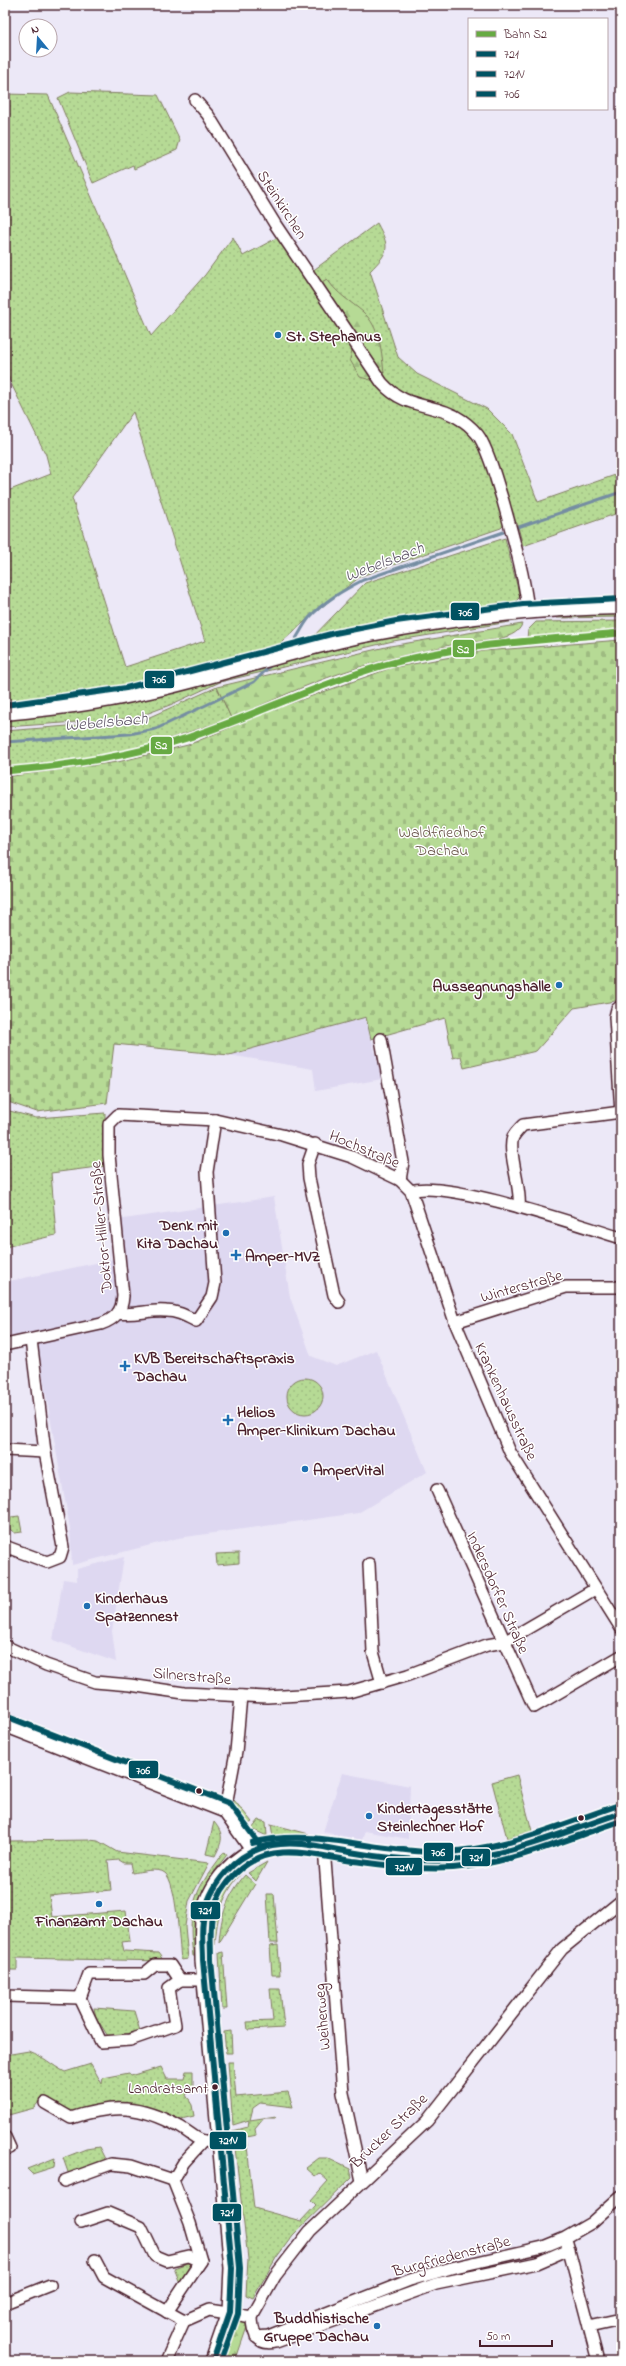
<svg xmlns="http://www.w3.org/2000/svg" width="626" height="2366" font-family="'Indie Flower',sans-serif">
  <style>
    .built { fill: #ded8f1 }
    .green { fill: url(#green-dots); stroke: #807c60; fill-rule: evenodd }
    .forest { fill: url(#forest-firs); stroke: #807c60 }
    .cemetery { fill: url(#cemetery-stones); stroke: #807c60 }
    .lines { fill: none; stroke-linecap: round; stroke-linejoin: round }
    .stream { stroke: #748da2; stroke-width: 3 }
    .minor-casing { stroke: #4a1f2b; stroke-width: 14 }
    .tertiary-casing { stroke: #4a1f2b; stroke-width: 17 }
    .secondary-casing { stroke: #4a1f2b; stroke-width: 18 }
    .minor { stroke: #fff; stroke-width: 11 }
    .tertiary { stroke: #fff; stroke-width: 14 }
    .secondary { stroke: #fff; stroke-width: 15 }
    .bus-1-casing { stroke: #fff; stroke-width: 9 }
    .bus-2-casing { stroke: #fff; stroke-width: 9 }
    .bus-3-casing { stroke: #fff; stroke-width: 9 }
    .bus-1 { stroke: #005262; stroke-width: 6 }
    .bus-2 { stroke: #005262; stroke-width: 6 }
    .bus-3 { stroke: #005262; stroke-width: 6 }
    .rail-1-casing { stroke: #fff; stroke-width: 10 }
    .rail-1 { stroke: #67aa43; stroke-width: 7 }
    .poi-dot { fill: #1f6fb2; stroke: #fff; stroke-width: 1.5 }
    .bus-dot { fill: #4a1f2b; stroke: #fff; stroke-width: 1.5 }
    .labels { text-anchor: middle; stroke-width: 3; stroke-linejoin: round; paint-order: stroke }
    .bus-label { font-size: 15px; fill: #4a1f2b; stroke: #fff; text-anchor: end }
    .street-label { font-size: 16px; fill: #4a1f2b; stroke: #fff }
    .poi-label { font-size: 16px; font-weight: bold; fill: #4a1f2b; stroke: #fff; text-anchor: start }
    .park-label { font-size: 16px; fill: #6a574b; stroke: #fff }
    .water-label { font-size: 17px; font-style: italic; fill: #5f5667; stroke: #fff }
    .line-badge { stroke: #fff; stroke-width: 1.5 }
    .badge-label { font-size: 11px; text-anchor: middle; font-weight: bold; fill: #fff }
  </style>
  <defs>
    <pattern id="green-dots" width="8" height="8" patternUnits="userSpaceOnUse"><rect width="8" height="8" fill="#b6da95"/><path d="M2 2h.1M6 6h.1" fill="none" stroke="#9ebb81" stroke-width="1.8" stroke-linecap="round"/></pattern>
    <pattern id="forest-firs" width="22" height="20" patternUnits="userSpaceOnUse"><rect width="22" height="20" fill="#b6da95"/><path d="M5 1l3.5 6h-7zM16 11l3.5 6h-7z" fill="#9ebb81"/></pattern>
    <pattern id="cemetery-stones" width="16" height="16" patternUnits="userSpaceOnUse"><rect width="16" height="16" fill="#b6da95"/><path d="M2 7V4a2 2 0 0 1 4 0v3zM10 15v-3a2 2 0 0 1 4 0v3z" fill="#9ebb81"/></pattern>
  </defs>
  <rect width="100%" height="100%" fill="#ece8f7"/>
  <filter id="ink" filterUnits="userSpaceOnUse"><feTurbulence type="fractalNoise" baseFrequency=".025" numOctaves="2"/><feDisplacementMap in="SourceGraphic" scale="8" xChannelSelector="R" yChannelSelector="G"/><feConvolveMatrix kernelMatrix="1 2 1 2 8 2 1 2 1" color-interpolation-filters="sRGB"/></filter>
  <g filter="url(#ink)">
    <!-- built -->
    <g class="built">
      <polygon points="366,1017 382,1079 316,1091 313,1069 229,1055"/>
      <polygon points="274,1197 290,1297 311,1356 336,1366 376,1350 427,1472 358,1513 178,1538 72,1565 70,1528 37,1344 11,1336 5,1298 5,1282 120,1258 117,1220"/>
      <polygon points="124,1557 112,1631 116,1662 53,1640 63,1579 77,1581 77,1569"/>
      <polygon points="342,1773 410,1786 408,1839 365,1831 362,1840 323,1832"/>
    </g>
    <!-- green -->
    <g class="green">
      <polygon points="70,92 158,95 180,140 177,150 134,169 133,165 93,183 58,98"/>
      <path d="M5,94L48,95L151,336L205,275L233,237L243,256L284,234L311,272L377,223C390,247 390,251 370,271L398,357L417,374L487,409L512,434L538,502L621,473V512L523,546L517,523H506L501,528L361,576L313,614L273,650L59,704L5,708V492L51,474L46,455L5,371ZM327,279L337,293L378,334L384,374L322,282ZM133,412L205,641L125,667L72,498Z"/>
      <polygon points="505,538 520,597 513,604 363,629 308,642 365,583"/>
      <polygon points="621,612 621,617 557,618 557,615"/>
      <polygon points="547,616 548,618 528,619 393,641 220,682 170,705 135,718 5,727 5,718 450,625"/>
      <polygon points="621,621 621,629 527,638 528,630 536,622"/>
      <polygon points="217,687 231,718 138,749 84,759 5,767 5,731 143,720"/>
      <polygon points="6,1110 36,1118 105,1113 105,1166 51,1173 56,1235 5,1247"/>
      <circle cx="305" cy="1396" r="18"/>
      <polygon points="19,1516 22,1532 15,1533 8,1528 11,1517"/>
      <polygon points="239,1553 239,1563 217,1565 216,1554"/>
      <polygon points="517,1775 532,1831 507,1838 492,1782"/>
      <polygon points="234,1800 252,1822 247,1825 238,1812 231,1807"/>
      <polygon points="259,1820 266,1822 267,1836 252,1829"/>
      <path d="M214,1822C225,1835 222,1842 215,1856L206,1854Z"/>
      <polygon points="271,1824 309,1834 309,1836 273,1837"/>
      <path d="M90,1840L98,1841L117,1852L209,1863L189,1901L185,1926L188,1959L181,1960C179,1943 177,1883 165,1873C158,1867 140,1872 132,1873L130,1863H124L119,1860L108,1861L111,1890L49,1896L52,1917L126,1911L130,1941L122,1942L124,1951L158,1953L164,1961L17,1958V1970H5V1850L9,1841Z"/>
      <path d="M223,1853L227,1854L226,1856C195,1895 198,1909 196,1956H193C190,1931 189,1907 202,1884C208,1873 217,1863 223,1853Z"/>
      <polygon points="267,1862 256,1881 248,1873"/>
      <path d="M240,1870L242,1873C222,1894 217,1916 215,1945H212C213,1918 217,1889 240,1870Z"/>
      <path d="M245,1875L255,1884L219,1943C221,1915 227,1896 245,1875Z"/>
      <polygon points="267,1894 274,1894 278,1943 270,1943"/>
      <polygon points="278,1945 280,1975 272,1975 270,1946"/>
      <polygon points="223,1952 227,2009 222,2009 219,1953"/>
      <polygon points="211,1962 214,1962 217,2011 214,2012"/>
      <polygon points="270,1989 280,1989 284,2028 248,2030 247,2022 273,2021"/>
      <polygon points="94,2008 134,2011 140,2031 109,2038 96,2017"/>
      <polygon points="231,2031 232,2053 226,2053 224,2032"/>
      <path d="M29,2051C45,2057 51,2065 65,2072L91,2064L102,2084L103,2078L129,2073L131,2076L161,2067L167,2079H184L186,2071H193V2087L186,2095L192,2105L194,2116L181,2119L111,2104L72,2114L40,2100L34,2108L5,2116V2055Z"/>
      <polygon points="228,2062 233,2062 236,2097 288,2092 293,2107 260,2103 253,2108 250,2120 276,2116 275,2118 264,2118 255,2129 256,2135 246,2137 254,2208 301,2221 316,2205 311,2200 328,2181 319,2173 315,2176 306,2168 319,2158 327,2158 350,2169 352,2177 293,2235 276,2258 253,2298 246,2295 248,2259 233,2131 248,2127 249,2120 233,2125"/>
      <polygon points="226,2129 229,2129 241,2256 241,2291 238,2291 237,2242"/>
      <polygon points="99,2147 106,2161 69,2175 63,2158 86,2149"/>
      <polygon points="55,2158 54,2167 32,2174 27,2169"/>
      <polygon points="190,2262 193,2265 180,2283 174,2268"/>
    </g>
    <!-- forest -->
    <g class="forest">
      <path d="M327,279C337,294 350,301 363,312C380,327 382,353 384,375L322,282Z"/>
      <polygon points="349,336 378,382 360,377 350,360 352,350"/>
      <path d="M522,624C516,643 474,640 456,644C418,652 379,660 341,673C304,685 268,703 231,718L217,687L390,646Z"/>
      <path d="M242,2319L246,2322L247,2327L237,2356L232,2361H220C224,2351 231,2321 242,2319Z"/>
    </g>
    <!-- cemetery -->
    <polygon class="cemetery" points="621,640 621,1000 574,1008 536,1051 464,1068 461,1056 453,1058 445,1018 371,1039 366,1017 229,1055 114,1044 107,1103 37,1112 5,1101 5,777 118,762 188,745 275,709 391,668 484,651"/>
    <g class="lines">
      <!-- stream -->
      <g class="stream">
        <path d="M288,649C297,640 301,628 309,618C324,601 344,590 363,580L621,492"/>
        <polyline points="5,742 129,734 156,729 254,682 272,664"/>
      </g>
      <!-- minor casing -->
      <g class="minor-casing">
        <g id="minor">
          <path d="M195,100L208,115L275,224L382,383C407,411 437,402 463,421C469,425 477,433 480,438C491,457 496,480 503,501C513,537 524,574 528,610"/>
          <polyline points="621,1006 617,1009 615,1017 621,1113"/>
          <polyline points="381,1039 403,1162 400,1180"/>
          <polyline points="315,1144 308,1164 309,1178 334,1295 339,1302"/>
          <path d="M411,1191C444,1179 582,1226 621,1238"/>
          <path d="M519,1207C522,1188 507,1152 513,1137C515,1133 520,1128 523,1125L621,1112"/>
          <path d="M118,1313C135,1316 149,1309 166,1311C177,1311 186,1316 196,1321L212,1297L215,1283L207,1172L215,1120"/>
          <polyline points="455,1322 566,1287 621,1287"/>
          <path d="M5,1345L101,1324C115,1319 122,1312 123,1296L109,1155V1124L118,1115L215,1120L282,1135L352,1157L400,1180L411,1191L455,1322L510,1452L621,1628"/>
          <polyline points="5,1450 45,1452"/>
          <polyline points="437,1490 534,1707 621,1656"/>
          <polyline points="5,1552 7,1547 47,1562 60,1557 63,1547 45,1452 31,1340"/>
          <polyline points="369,1564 373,1652 382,1683"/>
          <polyline points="5,1646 46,1665 95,1682 130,1685 184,1693 267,1697 349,1692 408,1675 487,1645 504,1642 595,1589"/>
          <polyline points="225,1810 236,1752 241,1696"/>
          <polyline points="324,1848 343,2093 362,2181"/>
          <polyline points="180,1980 205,1980"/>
          <polyline points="5,1996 80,1998 89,1974 144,1974 155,1965 170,1965 180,1980 169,1988 175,2025 161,2030"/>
          <polyline points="80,1998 101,2042 130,2040 156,2031"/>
          <path d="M45,2103L71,2118C113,2104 140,2105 180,2127C200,2139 196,2143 222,2141"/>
          <polyline points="5,2137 10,2148"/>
          <polyline points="64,2181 111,2164 131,2166 173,2180"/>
          <polyline points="81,2222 108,2213 141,2227 155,2256 167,2261 189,2256 201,2261"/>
          <polyline points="567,2243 598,2361"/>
          <polyline points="95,2260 104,2277 184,2321"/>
          <polyline points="5,2303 50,2285"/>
          <polyline points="167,2312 201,2261 190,2223 173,2180 184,2162 202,2142"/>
          <path d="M252,2317C252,2332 257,2346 275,2342L436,2284L537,2263L569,2249"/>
          <polyline points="589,2326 621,2319"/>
          <polyline points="256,2337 268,2336 410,2280 451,2268 543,2247 565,2238 591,2223 621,2196"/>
          <polyline points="166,2361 184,2321 209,2310 252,2317 275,2276 310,2231 427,2121 562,1949 621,1901"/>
        </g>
      </g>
      <!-- tertiary casing -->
      <g class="tertiary-casing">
        <path id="tertiary" d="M5,713C52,708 99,703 145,692C219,676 291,650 365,635C450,618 534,608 621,607"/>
      </g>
      <!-- secondary casing -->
      <g class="secondary-casing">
        <g id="secondary">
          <polyline points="5,1724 225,1810 254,1851"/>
          <path d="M213,2361L230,2312L232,2268L203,1960C203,1947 202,1933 203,1921C207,1885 237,1851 272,1845C302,1840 333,1851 362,1854C392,1858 422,1862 453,1860C511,1856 566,1830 621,1813"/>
        </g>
      </g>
      <!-- minor -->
      <use href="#minor" class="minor"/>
      <!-- tertiary -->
      <use href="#tertiary" class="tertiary"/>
      <!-- secondary -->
      <use href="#secondary" class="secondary"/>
      <!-- bus-1 casing -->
      <g class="bus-1-casing">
        <path id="bus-1" d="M213,2361L230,2312L232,2268L203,1960C203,1947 201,1934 203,1921C208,1885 236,1852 272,1845C298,1840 325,1848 350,1852C383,1858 418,1862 452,1860C511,1856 566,1831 621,1813"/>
      </g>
      <!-- bus-2 casing -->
      <g class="bus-2-casing">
        <path id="bus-2" d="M221,2361L238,2314L240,2268L211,1960C211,1943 209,1927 213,1911C217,1897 225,1883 236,1873C270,1840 312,1855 353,1861C386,1865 419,1870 453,1868C511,1864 566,1839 621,1821"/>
      </g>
      <!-- bus-3 casing -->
      <g class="bus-3-casing">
        <g id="bus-3">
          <polyline points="5,705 126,688 335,633 396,621 523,604 621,599"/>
          <polyline points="8,1717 229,1803 261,1846"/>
          <path d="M252,1843C313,1827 376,1853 438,1852C501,1852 559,1825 619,1805"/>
        </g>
      </g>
      <!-- bus-1 -->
      <use href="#bus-1" class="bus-1"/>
      <!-- bus-2 -->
      <use href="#bus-2" class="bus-2"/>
      <!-- bus-3 -->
      <use href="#bus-3" class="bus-3"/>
      <!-- rail-1 casing -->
      <g class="rail-1-casing">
        <path id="rail-1" d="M5,771C67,766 128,757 187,738C252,717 315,685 381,666C459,644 541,640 621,633"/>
      </g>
      <!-- rail-1 -->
      <use href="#rail-1" class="rail-1"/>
    </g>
  </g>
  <!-- markers -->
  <g class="poi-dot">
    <circle cx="278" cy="335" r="4"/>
    <circle cx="559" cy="985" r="4"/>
    <circle cx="226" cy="1233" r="4"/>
    <path d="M234 1249h4v4h4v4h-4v4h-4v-4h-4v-4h4z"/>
    <path d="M123 1360h4v4h4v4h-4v4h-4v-4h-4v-4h4z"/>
    <path d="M226 1414h4v4h4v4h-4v4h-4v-4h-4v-4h4z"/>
    <circle cx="305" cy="1469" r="4"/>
    <circle cx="87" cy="1606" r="4"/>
    <circle cx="369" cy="1816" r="4"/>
    <circle cx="99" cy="1904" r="4"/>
    <circle cx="377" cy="2326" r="4"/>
  </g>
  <g class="bus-dot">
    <circle cx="199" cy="1791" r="3.5"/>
    <circle cx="581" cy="1818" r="3.5"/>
    <circle cx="215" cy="2087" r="3.5"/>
  </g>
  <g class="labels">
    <!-- bus labels -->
    <g class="bus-label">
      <text x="208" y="2093">Landratsamt</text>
    </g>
    <!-- street labels -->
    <g class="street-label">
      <text transform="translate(283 204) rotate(57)" y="6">Steinkirchen</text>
      <text transform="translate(365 1148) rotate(23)" y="6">Hochstraße</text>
      <text transform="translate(100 1227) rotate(-95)" y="6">Doktor-Hiller-Straße</text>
      <text transform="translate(521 1285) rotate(-16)" y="6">Winterstraße</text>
      <text transform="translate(507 1401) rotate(65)" y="6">Krankenhausstraße</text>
      <text transform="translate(499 1592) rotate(66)" y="6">Indersdorfer Straße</text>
      <text transform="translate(192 1675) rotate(5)" y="6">Silnerstraße</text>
      <text transform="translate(321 2017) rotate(-95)" y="6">Weiherweg</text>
      <text transform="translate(388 2130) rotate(-44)" y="6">Brucker Straße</text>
      <text transform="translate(451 2255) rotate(-15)" y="6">Burgfriedenstraße</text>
    </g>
    <!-- poi labels -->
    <g class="poi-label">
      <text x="286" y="341">St. Stephanus</text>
      <text x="551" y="991" text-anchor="end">Aussegnungshalle</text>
      <text x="218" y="1230" text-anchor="end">Denk mit<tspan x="218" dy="18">Kita Dachau</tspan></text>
      <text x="245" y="1261">Amper-MVZ</text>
      <text x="134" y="1363">KVB Bereitschaftspraxis<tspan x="134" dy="18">Dachau</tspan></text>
      <text x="237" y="1417">Helios<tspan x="237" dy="18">Amper-Klinikum Dachau</tspan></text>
      <text x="313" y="1475">AmperVital</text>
      <text x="95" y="1603">Kinderhaus<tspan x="95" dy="18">Spatzennest</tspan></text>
      <text x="377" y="1813">Kindertagesstätte<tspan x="377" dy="18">Steinlechner Hof</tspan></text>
      <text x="99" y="1926" text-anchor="middle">Finanzamt Dachau</text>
      <text x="369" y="2323" text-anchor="end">Buddhistische<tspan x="369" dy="18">Gruppe Dachau</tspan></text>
    </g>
    <!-- park labels -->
    <g class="park-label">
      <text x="442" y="837">Waldfriedhof<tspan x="442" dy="18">Dachau</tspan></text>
    </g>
    <!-- water labels -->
    <g class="water-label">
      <text transform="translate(384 561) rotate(-21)" y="6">Webelsbach</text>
      <text transform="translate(106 721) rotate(-5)" y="6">Webelsbach</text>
    </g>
  </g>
  <g class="line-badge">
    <rect x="450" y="602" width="30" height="19" rx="4" fill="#005262"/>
    <rect x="452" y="639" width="23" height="19" rx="4" fill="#67aa43"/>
    <rect x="144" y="670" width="31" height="19" rx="4" fill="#005262"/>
    <rect x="150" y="736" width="23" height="19" rx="4" fill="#67aa43"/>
    <rect x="128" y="1760" width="31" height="19" rx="4" fill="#005262"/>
    <rect x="423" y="1842" width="31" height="20" rx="4" fill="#005262"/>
    <rect x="461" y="1848" width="30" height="19" rx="4" fill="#005262"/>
    <rect x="385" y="1857" width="38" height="19" rx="4" fill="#005262"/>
    <rect x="190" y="1901" width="31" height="19" rx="4" fill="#005262"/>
    <rect x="209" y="2131" width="38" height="19" rx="4" fill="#005262"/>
    <rect x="212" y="2203" width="30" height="19" rx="4" fill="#005262"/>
  </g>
  <g class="badge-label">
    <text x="465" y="616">706</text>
    <text x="463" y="653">S2</text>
    <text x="159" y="683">706</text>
    <text x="161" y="749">S2</text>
    <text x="143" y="1774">706</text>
    <text x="438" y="1856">706</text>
    <text x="476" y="1861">721</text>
    <text x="404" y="1871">721V</text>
    <text x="205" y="1914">721</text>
    <text x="228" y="2144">721V</text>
    <text x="227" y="2216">721</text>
  </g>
  <!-- margin -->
  <rect width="626" height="2366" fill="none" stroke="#fff" stroke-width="20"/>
  <rect x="10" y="10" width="606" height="2346" fill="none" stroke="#4a1f2b" stroke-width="1.5" filter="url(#ink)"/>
  <!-- legend -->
  <rect x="468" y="18" width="140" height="92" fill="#ffffff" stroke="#b7a5aa"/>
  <rect x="476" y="31" width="20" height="6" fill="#67aa43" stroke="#b7a5aa"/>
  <text x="504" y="38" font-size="12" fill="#4a1f2b">Bahn S2</text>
  <rect x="476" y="51" width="20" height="6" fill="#005262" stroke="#b7a5aa"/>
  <text x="504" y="58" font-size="12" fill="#4a1f2b">721</text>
  <rect x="476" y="71" width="20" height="6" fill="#005262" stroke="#b7a5aa"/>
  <text x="504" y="78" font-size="12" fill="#4a1f2b">721V</text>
  <rect x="476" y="91" width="20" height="6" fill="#005262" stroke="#b7a5aa"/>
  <text x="504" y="98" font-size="12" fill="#4a1f2b">706</text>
  <!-- north arrow -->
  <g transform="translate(38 38) rotate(342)"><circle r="19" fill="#ffffff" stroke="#b7a5aa"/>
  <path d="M0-3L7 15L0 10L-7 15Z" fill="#1f6fb2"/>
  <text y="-6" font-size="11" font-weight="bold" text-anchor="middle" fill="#4a1f2b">N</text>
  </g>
  <!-- scale -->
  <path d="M480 2340v6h72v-6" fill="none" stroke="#4a1f2b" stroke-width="2"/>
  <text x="486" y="2340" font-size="12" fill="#4a1f2b" stroke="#ffffff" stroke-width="3" paint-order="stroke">50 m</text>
</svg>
